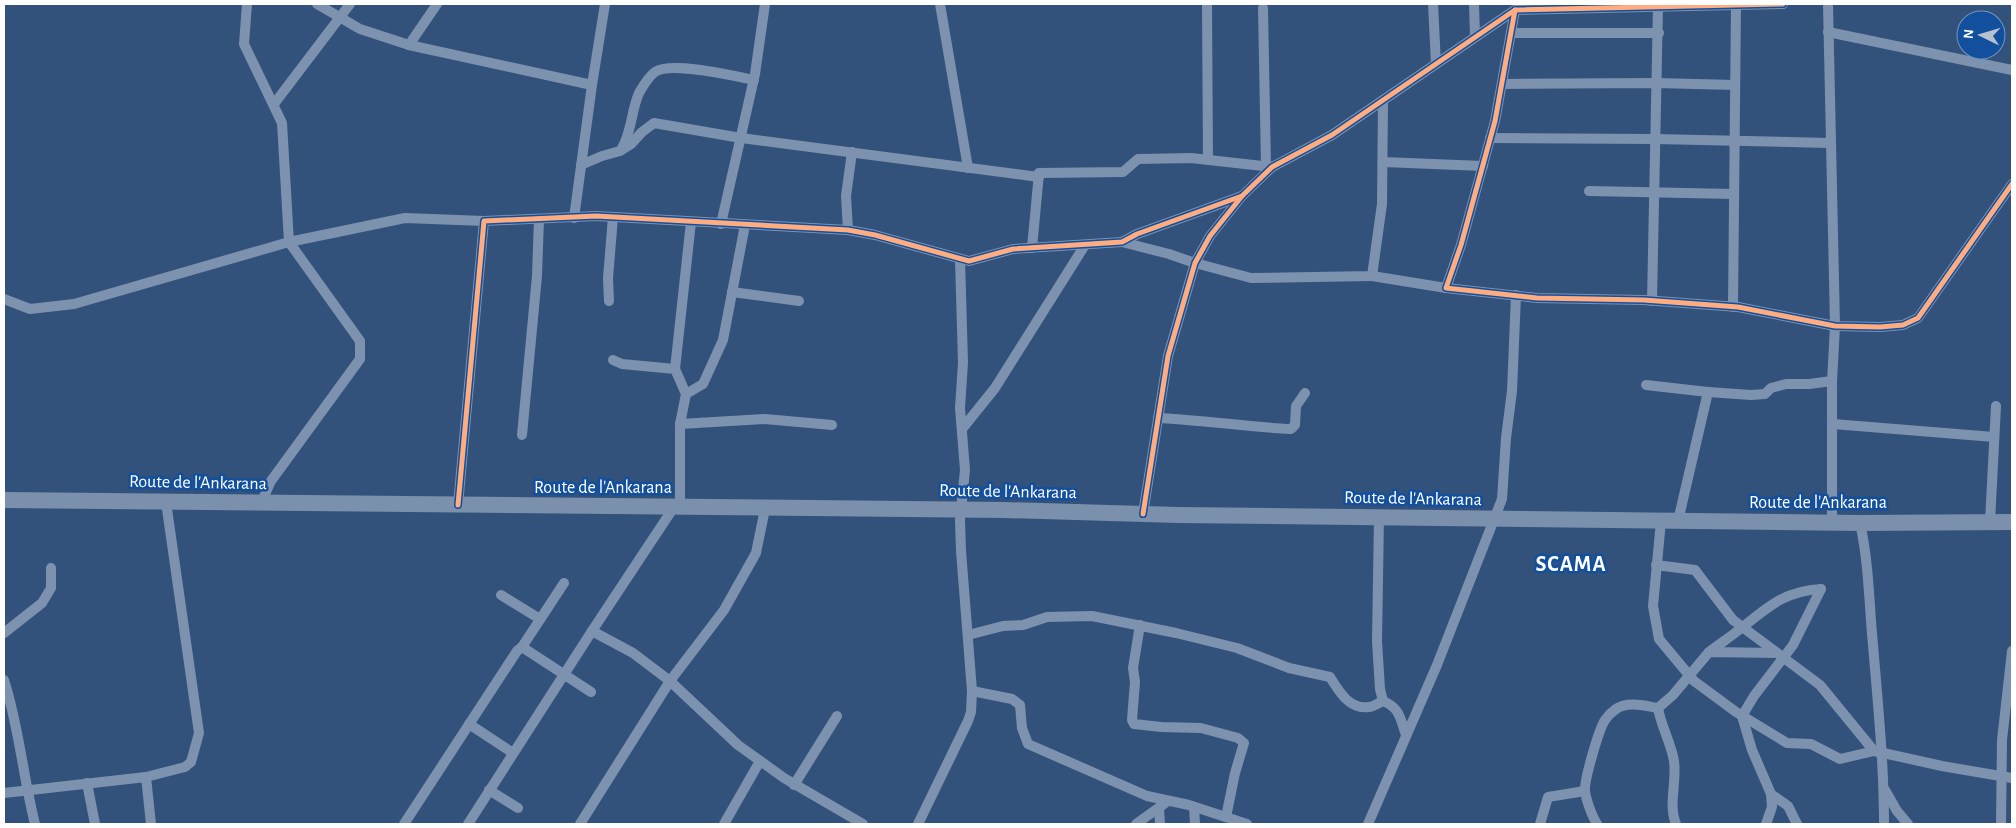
<svg xmlns="http://www.w3.org/2000/svg" width="2016" height="828" font-family="'Alegreya Sans',sans-serif">
  <style>
    .lines { fill: none; stroke-linecap: round; stroke-linejoin: round }
    .minor { stroke: #7d92ae; stroke-width: 10 }
    .primary { stroke: #7a90ac; stroke-width: 16 }
    .cycleway-casing { stroke: #124f9c; stroke-width: 8 }
    .cycleway { stroke: #ffac80; stroke-width: 5 }
    .labels { text-anchor: middle; stroke-width: 5; stroke-linejoin: round; paint-order: stroke }
    .street-label { font-size: 18px; fill: #fff; stroke: #124f9c }
    .district-label { font-size: 22px; font-weight: bold; letter-spacing: 1px; fill: #fff; stroke: #124f9c }
  </style>
  <rect width="100%" height="100%" fill="#32527c"/>
  <g class="lines">
    <!-- minor -->
    <g class="minor">
      <polyline points="247,4 244,44 282,123 289,242 360,341 360,359 271,481 261,503"/>
      <polyline points="317,4 360,29 409,45 592,85 574,218"/>
      <polyline points="940,4 968,168"/>
      <polyline points="1433,4 1436,64"/>
      <polyline points="1474,4 1475,37"/>
      <polyline points="1828,4 1835,326 1832,381 1832,523"/>
      <polyline points="1207,5 1208,160"/>
      <polyline points="1263,8 1266,167"/>
      <polyline points="1515,10 1495,121 1461,245 1446,288 1537,298 1644,300 1738,307 1835,326 1880,327 1903,325 1918,318 2012,184"/>
      <polyline points="1828,32 2012,70"/>
      <polyline points="1511,33 1659,33"/>
      <polyline points="409,45 437,4"/>
      <polyline points="1502,84 1656,83 1735,85"/>
      <polyline points="592,85 605,4"/>
      <polyline points="274,104 350,4"/>
      <polyline points="1490,138 1655,139 1830,143"/>
      <path d="M622,148C632,131 631,111 639,93C643,86 648,77 655,72C671,61 734,76 754,80"/>
      <polyline points="1383,162 1483,166"/>
      <polyline points="581,165 602,156 620,151 631,144 642,132 654,123 741,138 1039,177"/>
      <polyline points="1589,191 1734,194"/>
      <polyline points="721,224 755,74 765,4"/>
      <polyline points="848,230 846,196 852,152"/>
      <polyline points="1122,242 1169,254 1195,263 1251,278 1372,276 1382,204 1383,100"/>
      <polyline points="1032,248 1039,173 1123,172 1138,159 1191,158 1272,167"/>
      <polyline points="1372,276 1446,288"/>
      <polyline points="732,292 799,301"/>
      <polyline points="4,299 30,309 74,304 289,242 405,218 484,221"/>
      <polyline points="609,301 608,278 613,217"/>
      <polyline points="1652,301 1658,6"/>
      <polyline points="1733,307 1736,4"/>
      <polyline points="613,360 622,364 675,369 686,394 680,424 680,507"/>
      <polyline points="675,369 691,222"/>
      <polyline points="1646,385 1708,392 1678,521"/>
      <polyline points="1708,392 1751,395 1765,394 1771,388 1786,384 1809,384 1832,381"/>
      <polyline points="686,394 703,384 723,340 745,225"/>
      <path d="M1158,418C1203,420 1247,427 1291,429L1295,425L1296,406L1305,393"/>
      <polyline points="680,424 765,419 832,425"/>
      <polyline points="1833,424 1994,437"/>
      <polyline points="962,429 995,388 1085,245"/>
      <polyline points="522,435 537,276 539,219"/>
      <polyline points="458,505 484,221 596,216 848,230 875,235 969,261 1013,249 1122,242 1137,234 1242,196"/>
      <polyline points="674,507 592,631 633,653 670,681 738,745 784,778 863,824"/>
      <polyline points="1143,514 1168,356 1195,263 1210,236 1242,196 1272,167 1332,135 1515,10 1783,4"/>
      <polyline points="1379,517 1377,641 1380,689 1383,701"/>
      <polyline points="1661,521 1653,606 1659,639 1694,681 1736,712 1787,743 1811,744 1840,759 1874,751"/>
      <polyline points="1990,522 1996,406"/>
      <path d="M1860,523C1869,563 1869,604 1873,645C1878,705 1884,764 1884,824"/>
      <polyline points="1656,565 1695,570 1733,620 1820,685 1874,751 1942,766 2012,778"/>
      <polyline points="501,595 540,619"/>
      <polyline points="1140,625 1133,668 1135,682 1132,720 1134,724 1161,727 1201,728 1238,738 1244,743 1235,773 1226,817"/>
      <polyline points="4,633 42,603 51,588 51,568"/>
      <path d="M968,635L1003,626L1023,625L1047,617L1092,616L1176,633L1237,648L1289,668L1330,677C1339,691 1349,710 1369,707C1373,707 1379,703 1383,701C1400,708 1400,718 1406,735"/>
      <polyline points="522,647 564,583"/>
      <path d="M1709,652C1721,643 1733,635 1744,626C1770,605 1786,591 1821,589"/>
      <path d="M4,680C19,726 23,777 35,824"/>
      <polyline points="972,691 1012,699 1020,705 1022,728 1028,744 1147,796 1189,805 1247,824"/>
      <path d="M1658,708C1661,726 1671,743 1674,761C1677,782 1668,805 1676,824"/>
      <polyline points="469,724 513,753"/>
      <polyline points="146,777 185,767 191,762 199,733 166,502"/>
      <polyline points="87,783 95,824"/>
      <polyline points="794,785 837,716"/>
      <polyline points="489,790 518,808"/>
      <polyline points="1885,790 1897,811 1908,824"/>
      <polyline points="4,793 146,777 151,824"/>
      <polyline points="1194,807 1195,824"/>
      <polyline points="1159,808 1160,824"/>
      <polyline points="404,824 517,651 522,647 591,692"/>
      <polyline points="468,824 592,631"/>
      <polyline points="580,824 670,681 724,610 756,553 765,509"/>
      <polyline points="724,824 760,761"/>
      <polyline points="918,824 968,721 971,712 972,691 961,551 960,520 965,470 960,408 963,363 960,259"/>
      <polyline points="1136,824 1168,801"/>
      <polyline points="1368,824 1437,665 1502,499 1506,438 1512,391 1516,295"/>
      <polyline points="1540,824 1548,797 1585,791"/>
      <path d="M1597,824C1592,816 1586,800 1585,791C1584,780 1599,729 1605,720C1607,717 1613,711 1616,709C1628,701 1645,706 1658,708L1673,695L1709,652L1777,653"/>
      <polyline points="1766,824 1772,807 1771,794"/>
      <polyline points="1797,824 1788,806 1771,794 1752,750 1742,716 1754,696 1793,645 1821,589"/>
      <polyline points="2001,824 2002,740 2012,651"/>
    </g>
    <!-- primary -->
    <polyline class="primary" points="4,500 1004,510 1178,515 1860,523 2012,522"/>
    <!-- cycleway casing -->
    <g class="cycleway-casing">
      <g id="cycleway">
        <polyline points="1515,10 1495,121 1461,245 1446,288 1537,298 1644,300 1738,307 1835,326 1880,327 1903,325 1918,318 2012,184"/>
        <polyline points="458,505 484,221 596,216 848,230 875,235 969,261 1013,249 1122,242 1137,234 1242,196"/>
        <polyline points="1143,514 1168,356 1195,263 1210,236 1242,196 1272,167 1332,135 1515,10 1783,4"/>
      </g>
    </g>
    <!-- cycleway -->
    <use href="#cycleway" class="cycleway"/>
  </g>
  <g class="labels">
    <!-- street labels -->
    <g class="street-label">
      <text transform="translate(198 482) rotate(1)" y="6">Route de l'Ankarana</text>
      <text x="603" y="493">Route de l'Ankarana</text>
      <text transform="translate(1008 491) rotate(1)" y="6">Route de l'Ankarana</text>
      <text transform="translate(1413 498) rotate(1)" y="6">Route de l'Ankarana</text>
      <text x="1818" y="508">Route de l'Ankarana</text>
    </g>
    <!-- district labels -->
    <g class="district-label">
      <text x="1571" y="571">SCAMA</text>
    </g>
  </g>
  <!-- border -->
  <rect width="2016" height="828" fill="none" stroke="#ffffff" stroke-width="10"/>
  <!-- north arrow -->
  <g transform="translate(1981 35) rotate(275)"><circle r="24" fill="#124f9c" stroke="#7195c4"/>
  <path d="M0-4L9 19L0 12L-9 19Z" fill="#b7c2d1"/>
  <text y="-8" font-size="14" font-weight="bold" text-anchor="middle" fill="#ffffff">N</text>
  </g>
</svg>
